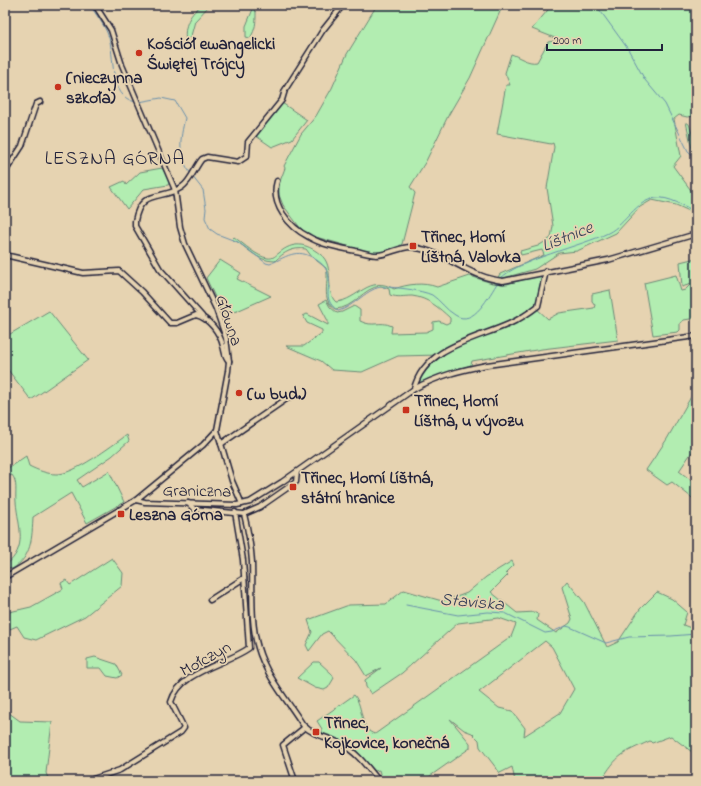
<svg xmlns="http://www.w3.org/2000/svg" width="701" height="786" font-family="'Indie Flower',sans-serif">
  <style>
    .green { fill: #b2edb1; stroke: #6a8876; fill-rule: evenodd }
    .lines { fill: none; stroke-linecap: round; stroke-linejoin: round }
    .stream { stroke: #688fac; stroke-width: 1 }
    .minor-casing { stroke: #22223b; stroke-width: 7 }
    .minor { stroke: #e6d3b1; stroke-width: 4 }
    .poi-dot { fill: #c8321e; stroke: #e6d3b1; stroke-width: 1.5 }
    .labels { text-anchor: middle; stroke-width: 3.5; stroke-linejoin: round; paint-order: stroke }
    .poi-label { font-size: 17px; font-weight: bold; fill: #22223b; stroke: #e6d3b1; text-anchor: start }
    .street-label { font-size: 17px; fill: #22223b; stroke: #e6d3b1 }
    .water-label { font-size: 18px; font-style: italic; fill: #333d57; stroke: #e6d3b1 }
    .quarter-label { font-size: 19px; letter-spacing: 1px; fill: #22223b; stroke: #e6d3b1 }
  </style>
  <rect width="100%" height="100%" fill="#e6d3b1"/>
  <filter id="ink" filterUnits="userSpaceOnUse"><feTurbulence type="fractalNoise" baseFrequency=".025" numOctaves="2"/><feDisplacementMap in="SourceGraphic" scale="8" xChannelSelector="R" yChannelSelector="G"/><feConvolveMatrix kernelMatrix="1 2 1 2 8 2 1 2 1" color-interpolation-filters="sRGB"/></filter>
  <g filter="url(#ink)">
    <!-- green -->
    <g class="green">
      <path d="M203,5L209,6L195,21L191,36L186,41C183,27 190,12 203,5Z"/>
      <path d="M377,5H503L470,78L449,114L426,161L410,187L415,193L402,244C394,251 382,252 372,253L309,235L301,229L283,205L279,195V184L285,168L284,166L301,134L316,116L332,88L347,54Z"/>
      <path d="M552,5H696V116L687,117L679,115L674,119L681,156L673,166L693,193L696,194V214L676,205L652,200L640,207L616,233L577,251L559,253L535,269L504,278L498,277L500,274L544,255L542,250L521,255L520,251L538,246L551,238L553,226L547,188L554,147L553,143L551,144L497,134L506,85H510L505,73L511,54C518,56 528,64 537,62L548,42L560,40L532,29Z"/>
      <path d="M253,9L256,12C256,22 256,29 250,38L246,37V26Z"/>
      <polygon points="282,103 307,120 292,139 272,147 256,136"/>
      <polygon points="686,122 689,124 696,146 696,156 693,153"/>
      <polygon points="162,168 170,182 168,185 144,189 127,209 111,187 124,181 126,185 140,172"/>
      <path d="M234,237C244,244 257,257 268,258C273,259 276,255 279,253C293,241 306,243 320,254C336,266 324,292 336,302C358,300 369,274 394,289C408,284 423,282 437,287L470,276L492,283L507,284L540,275L542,280L535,307L548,319L559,313L594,308L595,305L592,301V294L610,290L618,340L542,349L472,361L471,365L420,383L418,382L420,375L440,355L398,356L362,372L332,370L321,361L286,346H304L322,333V330L307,323L303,316L307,314L328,325V321L319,304L326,300L330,307L337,313L342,312L354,306L360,310V321C374,328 379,320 392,326L391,333L426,332L433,329V322L439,321L446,324L450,322V318C438,307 428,298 412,296C403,296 398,298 390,295L389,289L381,286C363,287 354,309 335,309C320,300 330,281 326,268L312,257L306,249C293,247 284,252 275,261C255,261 248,247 232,239Z"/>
      <polygon points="696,258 696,318 684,320 680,323 680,330 678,332 653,335 644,283 676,275 681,291 685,290 691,284 682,287 680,262"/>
      <polygon points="220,260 241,273 237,279 271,296 237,311 223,314 206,278"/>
      <polygon points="49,311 88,360 31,400 5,366 5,337"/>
      <polygon points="696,388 696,446 679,471 696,484 696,501 672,482 667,485 646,470 667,439"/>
      <path d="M127,435L129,441L112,456L77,480L82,487L109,471L124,502L87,523L71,493L33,517C32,538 32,557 12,569L5,566C29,547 18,527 16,502C15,493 18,482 12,475L5,478V470L26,456L29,466C37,470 47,474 56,474C74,475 111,446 127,435Z"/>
      <polygon points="112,558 123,573 122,586 85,616 36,640 24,637 17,626 5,631 5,613 31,607 63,589 61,583 66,580 70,585"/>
      <path d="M512,561L514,565L506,573L508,575L491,592L517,613L536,612L538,614L537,620L556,633L570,623L572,619L562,587L567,581L584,602L607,647L618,642L640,609L657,592L672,599L687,612L683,625L691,628L696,622V755L671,736L652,743L650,741C621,754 618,754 601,781H515L512,767L500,773L480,747L479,740L472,733L464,730L450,719L470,743V748L423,781H382L379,770L375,771C354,748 353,743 322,735V729L317,721L354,695C364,706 359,730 375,734L511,637L516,624L499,618L458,623L402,673L371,694L366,687L365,680L381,668L366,676L356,660L328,631L322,634L309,651L306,645L312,632L308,620L349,605L386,604L404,590L442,601L459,596L467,593L486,577ZM545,641L552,647L574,689L560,713L524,736L525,728L512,711L499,708L479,692Z"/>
      <polygon points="95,657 116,664 122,675 117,678 107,676 101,668 87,668 87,659"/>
      <polygon points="314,662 319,662 332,674 334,678 328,688 324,690 315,688 297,678"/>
      <polygon points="5,710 20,721 52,722 46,773 49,781 5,781"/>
    </g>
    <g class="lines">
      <!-- stream -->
      <g class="stream">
        <path d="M90,5C96,15 104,24 108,35C116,55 107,97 136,102"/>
        <polyline points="596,5 628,49 645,80 665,104 688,151 696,158"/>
        <path d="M139,102L161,98L175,101L185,118C180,140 177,155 191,174"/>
        <path d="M192,176L203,190L206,209L205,218L210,229L217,234L238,242L266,263L270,264C289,255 299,247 318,261C324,265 328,271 329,278C329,294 324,300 338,311C354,307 368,287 383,287C395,287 421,290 432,295C440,300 446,310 455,315C474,328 489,295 498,282"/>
        <path d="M500,279C517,260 582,246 608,233C626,224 635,201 656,198C668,196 686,207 696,212"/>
        <polyline points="406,605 458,615 488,612 505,613 545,633 552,632 566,626 570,627 606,643 629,637 671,636 696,634"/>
      </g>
      <!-- minor casing -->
      <g class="minor-casing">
        <g id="minor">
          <polyline points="5,172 22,146 36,104 40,102"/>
          <path d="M277,181C270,204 289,227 309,237C322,245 341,248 356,251C362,252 370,255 377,255C388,255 401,246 412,247C447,252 467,277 503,281L608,260L696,234"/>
          <path d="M5,255L83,273L119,271L142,292L170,323H177L196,315C209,318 220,333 223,346C225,352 224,356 229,361"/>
          <path d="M202,316L160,269L135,226V221C141,188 161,201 182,187C191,181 195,167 202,159L207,157L238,162L247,156L248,142L282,100L285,90L323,30L343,5"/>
          <path d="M414,389C424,347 476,339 509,324C520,319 529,313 538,306L546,271"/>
          <polyline points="217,430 232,481 242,504"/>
          <polyline points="221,444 295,393"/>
          <path d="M136,500L145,502L237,505L250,502L282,482L414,389C437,376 461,370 487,365L696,336"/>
          <polyline points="188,503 194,509 244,514 260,507 296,482 297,472"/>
          <path d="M244,514C248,530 251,546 252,562C253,590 250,621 258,648C266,676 288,701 303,725C315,737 327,736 341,744C357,752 368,768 379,781"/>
          <polyline points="5,577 136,500 203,445 217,430 228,371 229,361 226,338 216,309 185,244 180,227 175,190 122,65 111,30 95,5"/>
          <polyline points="210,600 244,578"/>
          <path d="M87,781L120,770L181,732L184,728L171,702C180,671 225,665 249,648L243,560L235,512"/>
          <polyline points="295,781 283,745 305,727"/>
        </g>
      </g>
      <!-- minor -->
      <use href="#minor" class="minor"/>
    </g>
  </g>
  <!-- markers -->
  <g class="poi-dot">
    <circle cx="139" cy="53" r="4"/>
    <circle cx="58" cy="87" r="4"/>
    <rect x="409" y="242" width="8" height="8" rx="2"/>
    <circle cx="239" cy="393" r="4"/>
    <rect x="402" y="406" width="8" height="8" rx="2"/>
    <rect x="289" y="483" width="8" height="8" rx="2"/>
    <rect x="117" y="510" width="8" height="8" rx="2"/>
    <rect x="312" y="728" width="8" height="8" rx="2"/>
  </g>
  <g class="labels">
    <!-- poi labels -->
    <g class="poi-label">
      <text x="147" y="49">Kościół ewangelicki<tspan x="147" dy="20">Świętej Trójcy</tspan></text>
      <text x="66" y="83">(nieczynna<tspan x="66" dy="20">szkoła)</tspan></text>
      <text x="421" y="242">Třinec, Horní<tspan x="421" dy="20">Líštná, Valovka</tspan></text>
      <text x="247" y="399">(w bud.)</text>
      <text x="414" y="406">Třinec, Horní<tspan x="414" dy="20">Líštná, u vývozu</tspan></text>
      <text x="301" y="483">Třinec, Horní Líštná,<tspan x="301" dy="20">státní hranice</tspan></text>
      <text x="129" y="520">Leszna Górna</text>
      <text x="324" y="728">Třinec,<tspan x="324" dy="20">Kojkovice, konečná</tspan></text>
    </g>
    <!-- street labels -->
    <g class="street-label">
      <text transform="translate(230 320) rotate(72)" y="6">Główna</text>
      <text transform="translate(197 490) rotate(1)" y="6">Graniczna</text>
      <text transform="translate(205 658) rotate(-29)" y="6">Mołczyn</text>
    </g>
    <!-- water labels -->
    <g class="water-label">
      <text transform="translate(567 236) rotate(-22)" y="6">Líštnice</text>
      <text transform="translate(472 601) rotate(5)" y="6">Staviska</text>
    </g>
    <!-- quarter labels -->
    <g class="quarter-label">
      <text x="115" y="164">LESZNA GÓRNA</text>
    </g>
  </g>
  <!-- margin -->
  <rect width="701" height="786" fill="none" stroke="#e6d3b1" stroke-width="20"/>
  <rect x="10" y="10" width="681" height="766" fill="none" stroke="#22223b" stroke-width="1.5" filter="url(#ink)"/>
  <!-- scale -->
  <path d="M547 44v6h115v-6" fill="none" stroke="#22223b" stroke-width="2"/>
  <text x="553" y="44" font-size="12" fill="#22223b" stroke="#e6d3b1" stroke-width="3" paint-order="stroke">200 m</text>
</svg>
